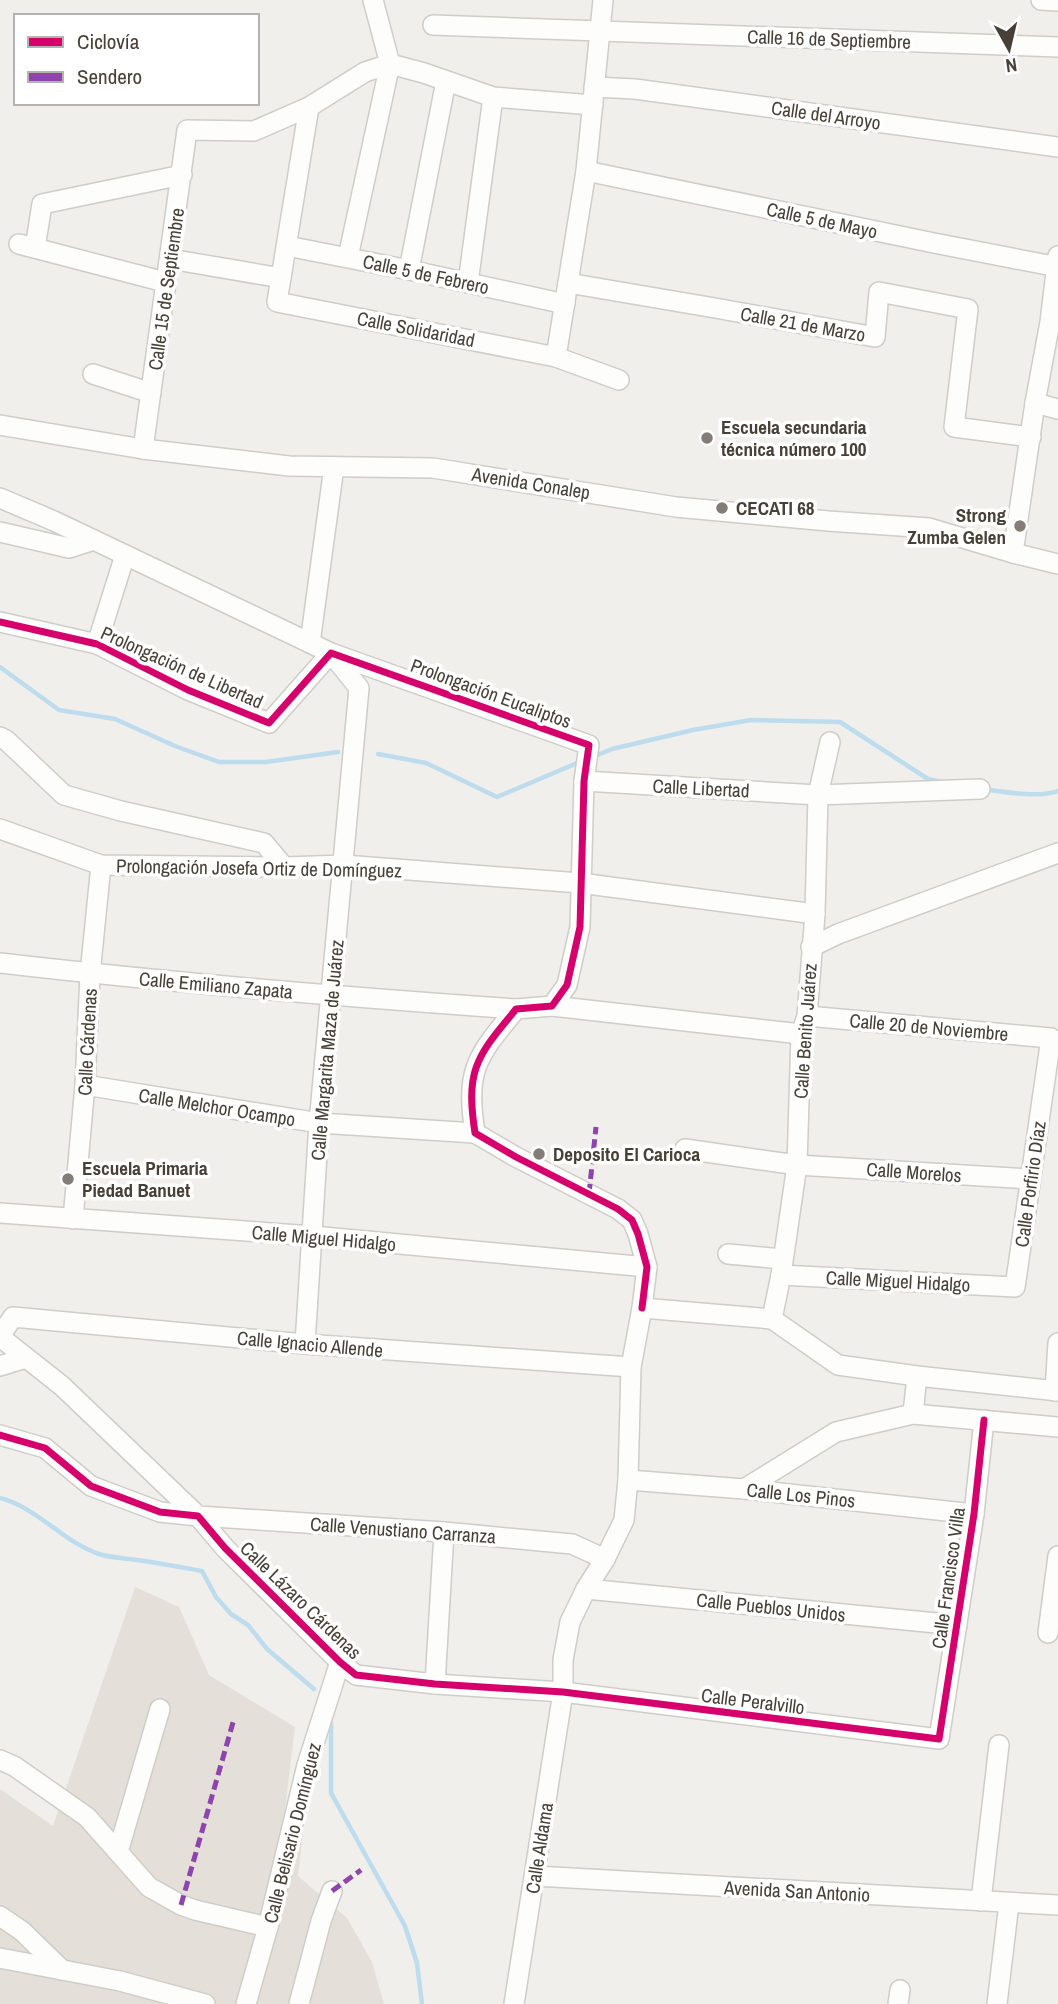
<svg xmlns="http://www.w3.org/2000/svg" width="1058" height="2004" font-family="'Archivo Narrow',sans-serif">
  <style>
    .residential { fill: #e4e0d9 }
    .lines { fill: none; stroke-linecap: round; stroke-linejoin: round }
    .stream { stroke: #bddced; stroke-width: 4.5 }
    .minor-casing { stroke: #cecdc8; stroke-width: 22 }
    .minor { stroke: #fdfdfc; stroke-width: 19 }
    .quiet { stroke: #8e44ad; stroke-width: 5; stroke-dasharray: 10 5; stroke-linecap: butt }
    .cycleway-casing { stroke: #fff; stroke-width: 11 }
    .cycleway { stroke: #d6006c; stroke-width: 7 }
    .poi-dot { fill: #827d76; stroke: #fff; stroke-width: 2.5 }
    .labels { text-anchor: middle; stroke-width: 7; stroke-linejoin: round; paint-order: stroke }
    .street-label { font-size: 19px; fill: #474037; stroke: #fff }
    .poi-label { font-size: 19px; font-weight: bold; fill: #474037; stroke: #fff; text-anchor: start }
  </style>
  <rect width="100%" height="100%" fill="#f0efeb"/>
  <!-- residential -->
  <polygon class="residential" points="135,1587 179,1607 209,1675 295,1727 285,1809 303,1833 298,1876 347,1918 372,1962 384,2004 0,2004 0,1789 53,1826"/>
  <g class="lines">
    <!-- stream -->
    <g class="stream">
      <polyline points="0,667 59,710 115,719 175,746 219,762 266,762 338,752"/>
      <polyline points="378,754 426,763 497,797 582,761"/>
      <polyline points="593,757 612,749 693,730 751,720 840,722 928,779 941,782"/>
      <path d="M984,789C1005,792 1038,798 1058,791"/>
      <path d="M0,1498C38,1508 63,1542 99,1554C111,1558 125,1558 137,1560C159,1563 180,1567 202,1571L216,1597L231,1614L248,1625L267,1649L314,1689"/>
      <polyline points="331,1723 331,1793 405,1926 417,1963 422,2004"/>
    </g>
    <!-- minor casing -->
    <g class="minor-casing">
      <g id="minor">
        <polyline points="1041,0 1058,1"/>
        <polyline points="433,25 1058,47"/>
        <polyline points="594,87 635,89 1058,147"/>
        <polyline points="309,107 277,302 556,357 619,380"/>
        <polyline points="586,171 934,243 1058,267"/>
        <polyline points="19,244 165,282"/>
        <polyline points="287,246 409,270 565,304"/>
        <polyline points="35,248 42,204 182,175"/>
        <polyline points="348,257 390,64 373,0"/>
        <polyline points="170,259 281,278"/>
        <polyline points="409,270 446,81"/>
        <polyline points="468,283 493,97"/>
        <polyline points="568,283 715,308 875,337 879,292 968,309 954,427 1031,437"/>
        <polyline points="556,357 586,171 603,0"/>
        <polyline points="93,374 151,393"/>
        <polyline points="1035,403 1058,409"/>
        <polyline points="0,425 143,449 289,466 433,468 676,507 828,521 929,528 1013,553 1058,564"/>
        <polyline points="143,449 187,130 254,131 309,107 365,72 390,64 424,73 493,97 593,105"/>
        <polyline points="0,498 54,521 331,653 359,688 319,1123 305,1344"/>
        <polyline points="0,532 69,548 94,540"/>
        <polyline points="1013,553 1035,403 1050,322 1058,256"/>
        <path d="M0,622L97,644L188,690L269,723L331,653L589,745L584,781L580,927L567,985L552,1006L516,1009C502,1027 484,1045 476,1068C469,1088 472,1113 475,1133L516,1157L618,1209L632,1220L638,1234L647,1267L642,1308"/>
        <polyline points="310,643 334,467"/>
        <polyline points="97,644 125,555"/>
        <polyline points="0,737 6,740 64,795 121,811 264,843 284,867"/>
        <polyline points="584,781 818,795 980,789"/>
        <polyline points="0,829 101,865 284,867 344,865 580,883 815,914"/>
        <polyline points="811,947 838,934 1058,853"/>
        <path d="M0,963C172,983 344,997 516,1009"/>
        <polyline points="552,1006 801,1034"/>
        <polyline points="85,1085 319,1123 475,1133"/>
        <polyline points="685,1149 797,1165 1030,1179"/>
        <polyline points="0,1213 313,1236 647,1267"/>
        <polyline points="73,1219 85,1085 90,974 101,865"/>
        <polyline points="728,1254 782,1259"/>
        <polyline points="781,1275 1015,1287 1051,1038 807,1016"/>
        <polyline points="772,1319 781,1275 797,1165 801,1034 807,1016 815,914 818,795 830,742"/>
        <polyline points="0,1336 13,1317 305,1344 631,1367"/>
        <polyline points="0,1337 62,1386 198,1516 444,1532 572,1544 605,1559"/>
        <polyline points="0,1366 26,1358"/>
        <polyline points="1055,1391 1058,1343"/>
        <polyline points="913,1414 917,1376"/>
        <polyline points="0,1435 45,1448 91,1486 160,1512 198,1516 225,1548 340,1662 356,1675 435,1684 563,1692 939,1739 974,1514 984,1420"/>
        <polyline points="628,1480 744,1489 974,1514"/>
        <polyline points="744,1489 836,1432 913,1414 1058,1427"/>
        <polyline points="586,1589 957,1625"/>
        <polyline points="1048,1633 1058,1556"/>
        <polyline points="435,1684 444,1532"/>
        <polyline points="0,1760 14,1766 87,1817 149,1887 181,1905 195,1910 268,1927"/>
        <polyline points="118,1852 160,1709"/>
        <polyline points="535,1876 1058,1905"/>
        <polyline points="981,1901 999,1745"/>
        <polyline points="0,1916 22,1931 62,1970"/>
        <polyline points="0,1958 120,1981 205,2004"/>
        <polyline points="246,2004 268,1927 307,1765 340,1662"/>
        <polyline points="299,2004 321,1921 332,1891"/>
        <polyline points="514,2004 563,1692 563,1660 570,1622 586,1589 605,1559 624,1520 628,1480 631,1367 642,1308 772,1319 838,1365 917,1376 1058,1391"/>
        <polyline points="898,2004 900,1990"/>
        <polyline points="997,2004 1009,1903"/>
      </g>
    </g>
    <!-- minor -->
    <use href="#minor" class="minor"/>
    <!-- quiet -->
    <g class="quiet">
      <polyline points="589,1194 596,1127"/>
      <polyline points="332,1891 361,1870"/>
      <polyline points="181,1905 234,1719"/>
    </g>
    <!-- cycleway casing -->
    <g class="cycleway-casing">
      <g id="cycleway">
        <path d="M0,622L97,644L188,690L269,723L331,653L589,745L584,781L580,927L567,985L552,1006L516,1009C502,1027 484,1045 476,1068C469,1088 472,1113 475,1133L516,1157L618,1209L632,1220L638,1234L647,1267L642,1308"/>
        <polyline points="0,1435 45,1448 91,1486 160,1512 198,1516 225,1548 340,1662 356,1675 435,1684 563,1692 939,1739 974,1514 984,1420"/>
      </g>
    </g>
    <!-- cycleway -->
    <use href="#cycleway" class="cycleway"/>
  </g>
  <!-- markers -->
  <g class="poi-dot">
    <circle cx="707" cy="438" r="7"/>
    <circle cx="722" cy="508" r="7"/>
    <circle cx="1020" cy="526" r="7"/>
    <circle cx="539" cy="1154" r="7"/>
    <circle cx="68" cy="1179" r="7"/>
  </g>
  <g class="labels">
    <!-- street labels -->
    <g class="street-label">
      <text transform="translate(829 39) rotate(2)" y="7">Calle 16 de Septiembre</text>
      <text transform="translate(826 115) rotate(8)" y="7">Calle del Arroyo</text>
      <text transform="translate(822 220) rotate(12)" y="7">Calle 5 de Mayo</text>
      <text transform="translate(426 274) rotate(12)" y="7">Calle 5 de Febrero</text>
      <text transform="translate(166 289) rotate(-82)" y="7">Calle 15 de Septiembre</text>
      <text transform="translate(803 324) rotate(10)" y="7">Calle 21 de Marzo</text>
      <text transform="translate(416 329) rotate(11)" y="7">Calle Solidaridad</text>
      <text transform="translate(531 483) rotate(9)" y="7">Avenida Conalep</text>
      <text transform="translate(182 667) rotate(24)" y="7">Prolongación de Libertad</text>
      <text transform="translate(491 693) rotate(20)" y="7">Prolongación Eucaliptos</text>
      <text transform="translate(701 788) rotate(3)" y="7">Calle Libertad</text>
      <text transform="translate(259 868) rotate(1)" y="7">Prolongación Josefa Ortiz de Domínguez</text>
      <text transform="translate(216 985) rotate(5)" y="7">Calle Emiliano Zapata</text>
      <text transform="translate(929 1027) rotate(5)" y="7">Calle 20 de Noviembre</text>
      <text transform="translate(805 1031) rotate(-86)" y="7">Calle Benito Juárez</text>
      <text transform="translate(87 1042) rotate(-87)" y="7">Calle Cárdenas</text>
      <text transform="translate(327 1050) rotate(-85)" y="7">Calle Margarita Maza de Juárez</text>
      <text transform="translate(217 1107) rotate(9)" y="7">Calle Melchor Ocampo</text>
      <text transform="translate(914 1172) rotate(4)" y="7">Calle Morelos</text>
      <text transform="translate(1030 1184) rotate(-82)" y="7">Calle Porfirio Díaz</text>
      <text transform="translate(324 1238) rotate(5)" y="7">Calle Miguel Hidalgo</text>
      <text transform="translate(898 1281) rotate(3)" y="7">Calle Miguel Hidalgo</text>
      <text transform="translate(310 1344) rotate(5)" y="7">Calle Ignacio Allende</text>
      <text transform="translate(801 1495) rotate(6)" y="7">Calle Los Pinos</text>
      <text transform="translate(403 1530) rotate(4)" y="7">Calle Venustiano Carranza</text>
      <text transform="translate(948 1578) rotate(-82)" y="7">Calle Francisco Villa</text>
      <text transform="translate(301 1600) rotate(44)" y="7">Calle Lázaro Cárdenas</text>
      <text transform="translate(771 1607) rotate(6)" y="7">Calle Pueblos Unidos</text>
      <text transform="translate(753 1701) rotate(7)" y="7">Calle Peralvillo</text>
      <text transform="translate(292 1833) rotate(-76)" y="7">Calle Belisario Domínguez</text>
      <text transform="translate(539 1848) rotate(-81)" y="7">Calle Aldama</text>
      <text transform="translate(797 1891) rotate(3)" y="7">Avenida San Antonio</text>
    </g>
    <!-- poi labels -->
    <g class="poi-label">
      <text x="721" y="434">Escuela secundaria<tspan x="721" dy="22">técnica número 100</tspan></text>
      <text x="736" y="515">CECATI 68</text>
      <text x="1006" y="522" text-anchor="end">Strong<tspan x="1006" dy="22">Zumba Gelen</tspan></text>
      <text x="553" y="1161">Deposito El Carioca</text>
      <text x="82" y="1175">Escuela Primaria<tspan x="82" dy="22">Piedad Banuet</tspan></text>
    </g>
  </g>
  <!-- legend -->
  <rect x="14" y="14" width="245" height="91" fill="#ffffff" stroke="#b5b3af" stroke-width="2"/>
  <rect x="28" y="37" width="35" height="10" fill="#d6006c" stroke="#b5b3af" stroke-width="2"/>
  <text x="77" y="49" font-size="21" fill="#474037">Ciclovía</text>
  <rect x="28" y="72" width="35" height="10" fill="#8e44ad" stroke="#b5b3af" stroke-width="2"/>
  <text x="77" y="84" font-size="21" fill="#474037">Sendero</text>
  <!-- north arrow -->
  <g transform="translate(1009 49) rotate(172)" stroke="#ffffff" stroke-width="5" paint-order="stroke">
  <path d="M0-5L12 26L0 18L-12 26Z" fill="#474037"/>
  <text y="-10" font-size="19" font-weight="bold" text-anchor="middle" fill="#474037">N</text>
  </g>
</svg>
